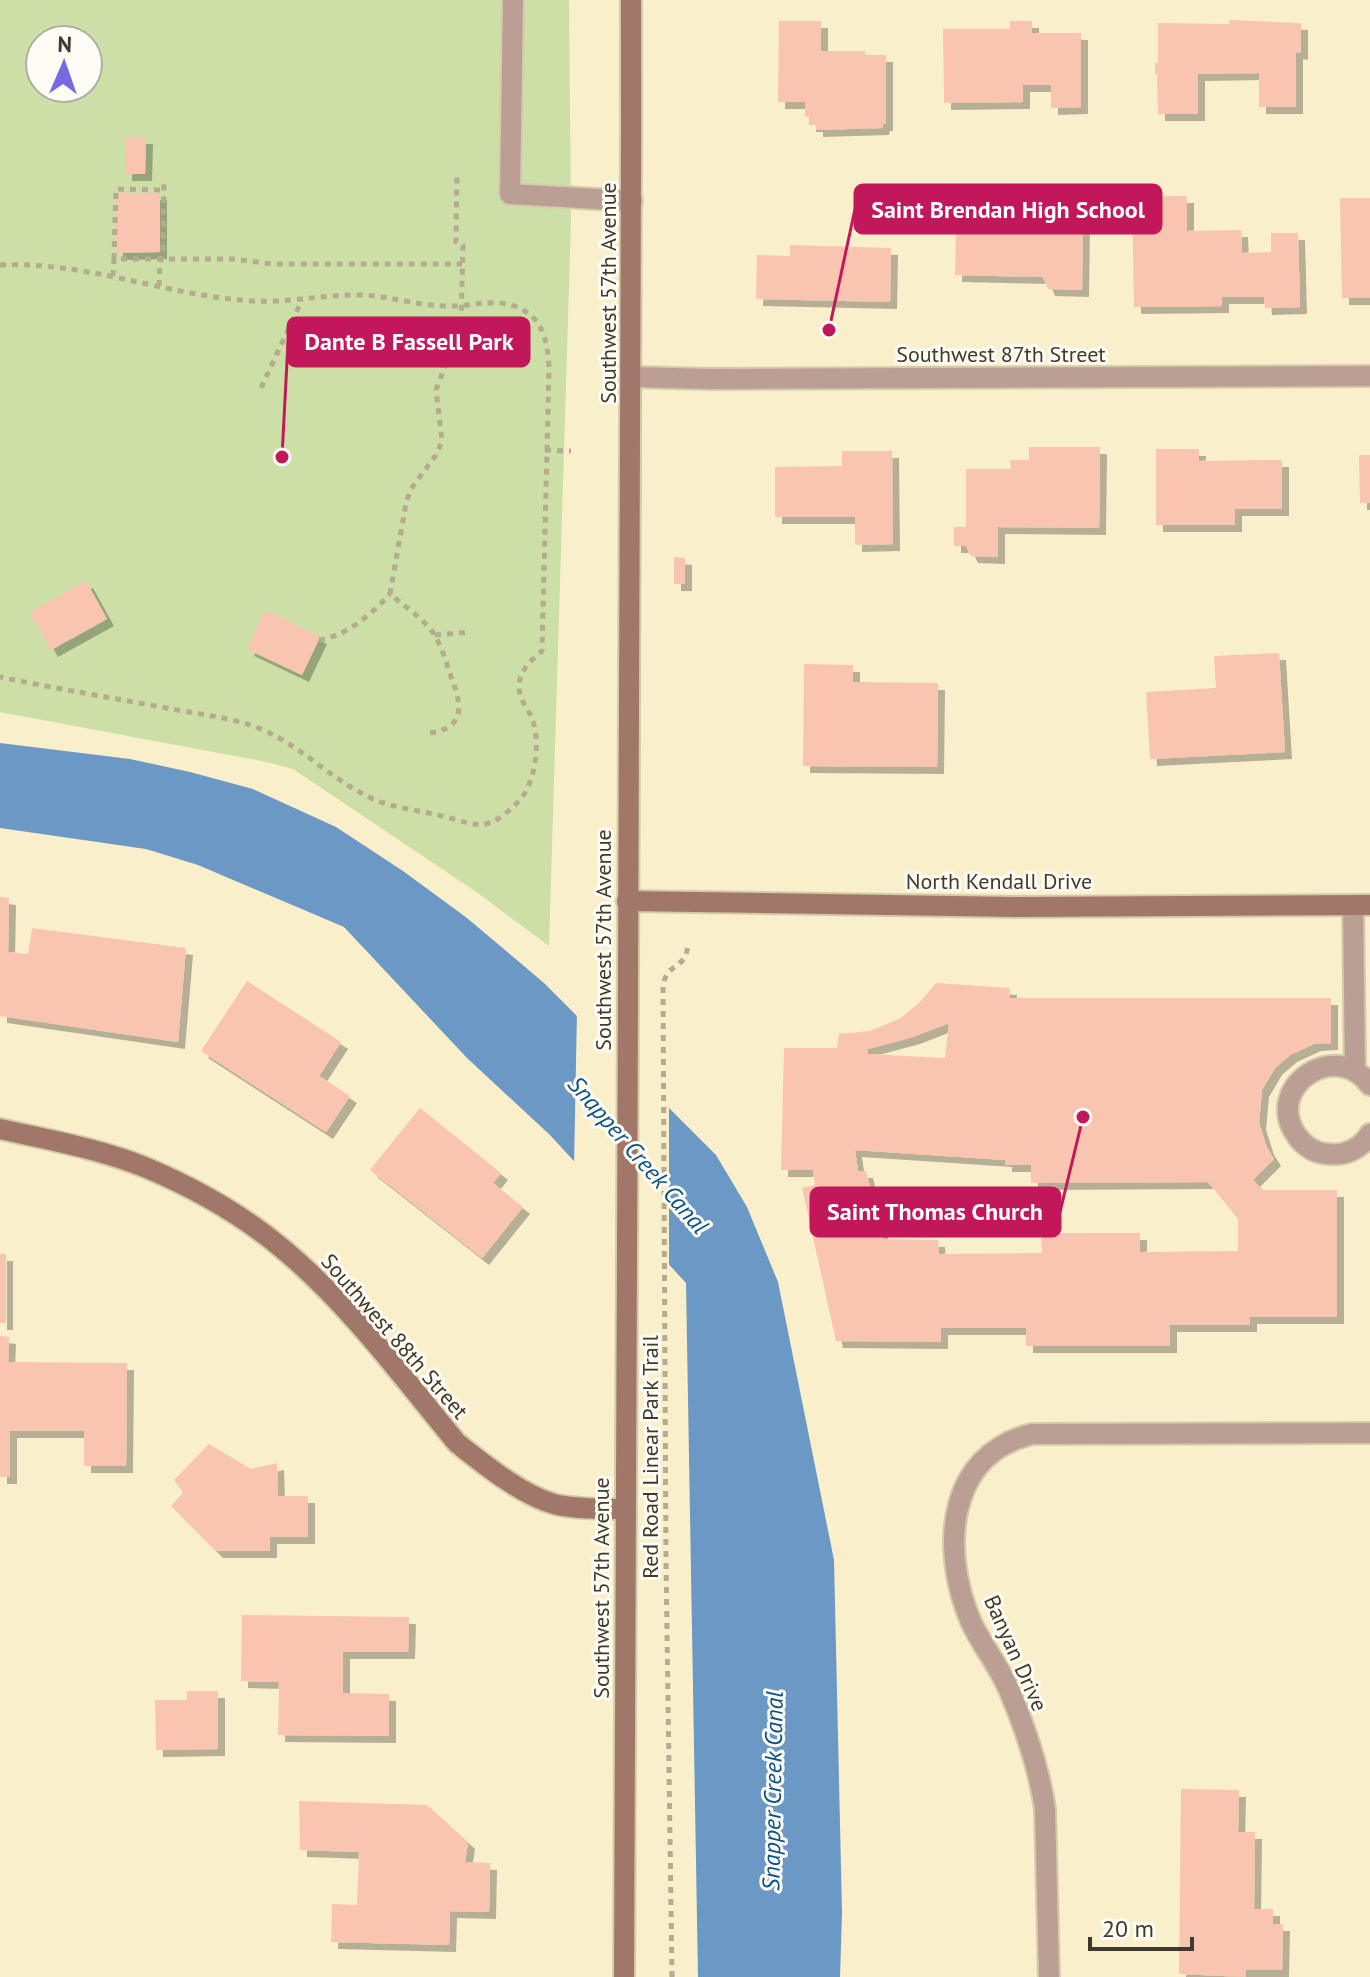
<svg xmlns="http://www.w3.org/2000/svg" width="1370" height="1977" font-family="'PT Sans',sans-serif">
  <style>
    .green { fill: #ccdfa6; fill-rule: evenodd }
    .water { fill: #6b98c4 }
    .pier { fill: #faefcb }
    .building { fill: #f9c5b0; fill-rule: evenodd; filter: url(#shadow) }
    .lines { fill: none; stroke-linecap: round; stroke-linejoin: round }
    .lane-casing { stroke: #d5cbab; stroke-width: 24 }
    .street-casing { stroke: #d5cbab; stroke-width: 24 }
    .secondary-casing { stroke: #d5cbab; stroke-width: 24 }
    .path { stroke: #b5ac90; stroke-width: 5; stroke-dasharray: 6 6; stroke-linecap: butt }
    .lane { stroke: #bb9e94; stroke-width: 20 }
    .street { stroke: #bb9e94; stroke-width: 20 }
    .secondary { stroke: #a07768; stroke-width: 20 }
    .labels { text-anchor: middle; stroke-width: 6; stroke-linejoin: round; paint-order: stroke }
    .street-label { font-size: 22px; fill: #3f3a2c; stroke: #fefcf5 }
    .water-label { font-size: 24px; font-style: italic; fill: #085289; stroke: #fefcf5 }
    .leader { fill: none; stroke: #c2185b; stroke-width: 3 }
    .callout-dot { fill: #c2185b; stroke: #fefcf5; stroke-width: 3 }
    .callout { fill: #c2185b; stroke: #c2185b; stroke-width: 3 }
    .callout-label { font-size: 24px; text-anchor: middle; font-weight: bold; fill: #fff }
  </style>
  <defs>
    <filter id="shadow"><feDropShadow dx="7" dy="7" stdDeviation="0" flood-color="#0004"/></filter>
  </defs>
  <rect width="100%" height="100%" fill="#faefcb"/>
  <!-- green -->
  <path class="green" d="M0,0H569L571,220L549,946L475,891L293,769L267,762L0,712ZM40,40H88V88H40Z"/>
  <!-- water -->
  <polygon class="water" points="0,743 130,759 190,772 253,789 336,827 403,871 467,918 544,983 716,1155 747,1207 778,1282 834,1560 842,1913 840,1977 698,1977 686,1283 550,1135 467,1058 344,927 198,865 146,849 0,828"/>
  <!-- pier -->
  <polygon class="pier" points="577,1010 669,1102 669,1271 574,1167"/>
  <!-- building -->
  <g class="building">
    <polygon points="1229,20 1301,23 1301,53 1296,52 1296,107 1259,107 1259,73 1198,74 1198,114 1158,114 1157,74 1155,74 1155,63 1158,63 1158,23 1229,24"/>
    <polygon points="779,21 821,21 821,51 865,51 865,55 886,55 886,124 883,124 882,128 816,130 816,125 809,125 809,117 805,117 805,102 778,102"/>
    <polygon points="1010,21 1032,21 1032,33 1081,33 1081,107 1051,108 1051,85 1023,85 1023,102 944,103 943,29 1010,29"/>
    <polygon points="126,137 146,137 145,174 125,174"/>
    <polygon points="116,193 160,193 160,252 116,253"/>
    <polygon points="1187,196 1187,231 1241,230 1242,253 1271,252 1271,233 1298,233 1300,307 1265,308 1264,297 1222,297 1222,306 1134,307 1132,197"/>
    <polygon points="1340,198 1370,198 1370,298 1342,298"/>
    <polygon points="1047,211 1083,212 1082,290 1048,289 1043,277 955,275 956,223 1047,224"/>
    <polygon points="790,245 891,248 890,302 756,299 757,255 790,256"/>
    <polygon points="1029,447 1100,447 1099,528 998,527 998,557 971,556 966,546 954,546 954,527 966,527 966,469 1011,469 1010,460 1029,460"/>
    <polygon points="1156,449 1199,449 1199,461 1282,460 1282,509 1235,509 1235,525 1156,525"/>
    <polygon points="842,451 892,451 893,544 855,545 855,517 775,517 775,467 842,466"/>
    <polygon points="1359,455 1370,455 1370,503 1360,503"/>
    <polygon points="674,557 685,558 685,584 674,584"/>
    <polygon points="86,581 107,619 51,650 30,612"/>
    <polygon points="266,610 320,637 302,675 247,649"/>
    <polygon points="1279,653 1285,752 1150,759 1146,692 1216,688 1214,656"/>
    <polygon points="804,664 853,665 853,682 938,683 937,767 803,766"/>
    <polygon points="0,897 9,898 8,952 28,954 32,928 186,948 178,1042 0,1016"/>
    <polygon points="247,981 341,1042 319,1076 350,1096 326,1132 201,1051"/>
    <path d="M936,983L1010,988L1009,998H1331V1043L1314,1044L1290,1055L1275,1068L1262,1090L1259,1123L1267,1148L1274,1159L1253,1180L1262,1190H1337V1317H1250V1325H1170V1346H1026V1328H941V1342L836,1341L802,1188L815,1185L813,1170H781L784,1048H837L839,1034L870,1031L901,1018L920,1002ZM949,1023L945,1058L868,1054V1049L913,1037ZM855,1150L1005,1160V1165H1031V1183L1208,1182L1238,1219V1251L1140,1252V1233H1041L1042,1253L939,1254L938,1240L883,1239L866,1171H858Z"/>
    <polygon points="420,1108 501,1173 493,1183 523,1207 482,1258 370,1170"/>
    <rect x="0" y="1254" width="6" height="69"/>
    <polygon points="0,1336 9,1337 8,1362 127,1363 126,1466 84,1466 84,1431 10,1431 10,1477 0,1477"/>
    <polygon points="209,1444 251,1469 277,1463 278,1496 308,1496 308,1537 270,1537 270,1551 216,1551 171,1506 183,1493 174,1480"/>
    <polygon points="242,1615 409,1617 408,1652 343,1652 343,1693 389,1694 389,1736 278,1735 279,1682 241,1681"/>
    <polygon points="187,1691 218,1691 218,1749 156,1750 155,1700 187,1700"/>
    <polygon points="1181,1789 1239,1790 1238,1832 1255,1832 1254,1909 1273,1909 1273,1924 1283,1924 1282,1970 1246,1970 1246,1977 1179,1974"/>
    <polygon points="299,1801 427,1805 468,1842 465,1862 490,1863 489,1912 450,1911 449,1945 331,1942 332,1904 357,1905 359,1852 300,1850"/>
  </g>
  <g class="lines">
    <!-- lane casing -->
    <g class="lane-casing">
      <g id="lane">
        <polyline points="513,0 510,194 632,201"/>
        <polyline points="1353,906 1355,1071"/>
        <path d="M1370,1085C1336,1037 1262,1088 1297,1136C1304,1146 1315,1153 1328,1154C1345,1156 1361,1149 1370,1134"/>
      </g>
    </g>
    <!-- street casing -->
    <g class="street-casing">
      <g id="street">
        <polyline points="633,377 710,379 1370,376"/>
        <path d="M1049,1977L1045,1809C1039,1769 1026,1730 1010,1692C1000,1667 982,1646 971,1622C941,1552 945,1455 1032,1434L1370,1433"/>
      </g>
    </g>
    <!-- secondary casing -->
    <g class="secondary-casing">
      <g id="secondary">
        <polyline points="627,901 1015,907 1370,905"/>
        <path d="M0,1129C49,1140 101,1149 147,1168C192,1187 240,1214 278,1245C347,1301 401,1375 457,1443C485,1465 520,1494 554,1504C577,1510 601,1508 624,1509"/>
        <path d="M624,1977C625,1318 632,659 631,0"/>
      </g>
    </g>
    <!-- path -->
    <g class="path">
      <polyline points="114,259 116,189 164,190"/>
      <path d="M0,265C87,261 167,296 253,301C290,303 325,294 362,295C391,296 418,306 447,306C471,307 495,297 519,308C544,319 548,344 549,369L542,651C531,660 520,670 519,685C518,698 527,707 532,718C541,742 536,786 516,804C487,832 480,826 446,817C421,810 393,809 369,797C327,777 296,740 250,725C222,716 191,713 161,707C107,697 54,688 0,677"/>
      <polyline points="113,276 114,259 233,259 272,264 462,264"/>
      <polyline points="159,286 160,263 163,254 164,181"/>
      <polyline points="261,388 302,300"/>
      <polyline points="545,450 571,451"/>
      <polyline points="435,635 471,632"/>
      <path d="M319,640C346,636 372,614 390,594"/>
      <path d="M430,733C471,727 459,698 449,671C445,658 440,643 432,631C420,616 404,606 390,594L406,503L411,489L436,455L442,441L436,390L461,324L463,245L456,242L457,172"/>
      <path d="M672,1977L666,1560L663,987C665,970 674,969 685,958L688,947"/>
    </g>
    <!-- lane -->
    <use href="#lane" class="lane"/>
    <!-- street -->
    <use href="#street" class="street"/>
    <!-- secondary -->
    <use href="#secondary" class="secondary"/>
  </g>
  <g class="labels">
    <!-- street labels -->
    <g class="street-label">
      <text transform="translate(608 293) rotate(-90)" y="8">Southwest 57th Avenue</text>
      <text x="1001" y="362">Southwest 87th Street</text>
      <text x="999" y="889">North Kendall Drive</text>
      <text transform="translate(603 940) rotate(-90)" y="8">Southwest 57th Avenue</text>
      <text transform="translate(395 1336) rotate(49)" y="8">Southwest 88th Street</text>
      <text transform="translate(650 1457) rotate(-90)" y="8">Red Road Linear Park Trail</text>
      <text transform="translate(601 1588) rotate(-90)" y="8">Southwest 57th Avenue</text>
      <text transform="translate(1016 1653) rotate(66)" y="8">Banyan Drive</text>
    </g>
    <!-- water labels -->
    <g class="water-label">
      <text transform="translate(638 1155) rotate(49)" y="8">Snapper Creek Canal</text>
      <text transform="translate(773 1791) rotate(-89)" y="8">Snapper Creek Canal</text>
    </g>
  </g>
  <!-- callouts -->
  <path class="leader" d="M829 330L855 209M282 457L288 342M1083 1117L1060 1212"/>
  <g class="callout-dot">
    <circle cx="829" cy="330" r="8"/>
    <circle cx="282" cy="457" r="8"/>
    <circle cx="1083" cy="1117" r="8"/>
  </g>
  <g class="callout">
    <rect x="855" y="185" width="306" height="48" rx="8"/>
    <rect x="288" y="318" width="241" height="48" rx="8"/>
    <rect x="811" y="1188" width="249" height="48" rx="8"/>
  </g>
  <g class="callout-label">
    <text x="1008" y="218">Saint Brendan High School</text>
    <text x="409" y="350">Dante B Fassell Park</text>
    <text x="935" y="1220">Saint Thomas Church</text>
  </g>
  <!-- north arrow -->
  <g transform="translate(64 64) rotate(2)"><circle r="38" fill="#fefcf5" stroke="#b2aea5" stroke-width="2"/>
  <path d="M0-6L14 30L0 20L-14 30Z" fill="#7868e3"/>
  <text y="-12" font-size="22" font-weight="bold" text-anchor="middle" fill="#3f3a2c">N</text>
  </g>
  <!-- scale -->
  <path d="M1090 1937v12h102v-12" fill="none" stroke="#3f3a2c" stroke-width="4"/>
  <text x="1102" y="1937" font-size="24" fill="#3f3a2c" stroke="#fefcf5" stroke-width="6" paint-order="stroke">20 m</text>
</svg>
